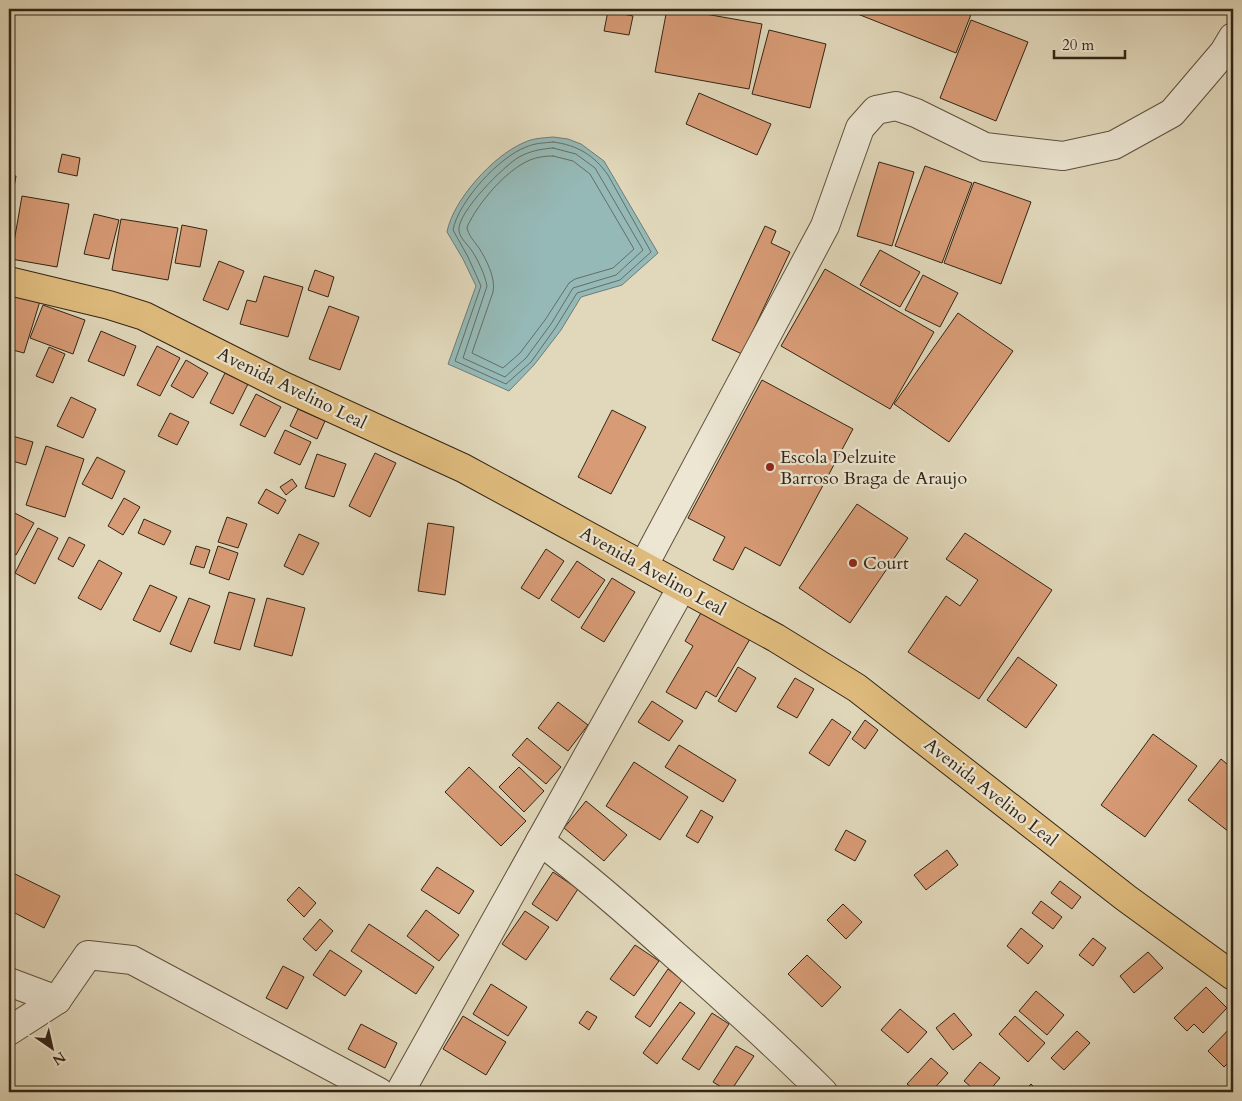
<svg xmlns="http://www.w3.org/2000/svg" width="1242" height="1101" font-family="Cardo,serif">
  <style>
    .water { fill: #95b9b6; stroke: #6d7d75 }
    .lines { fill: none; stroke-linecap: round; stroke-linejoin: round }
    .shore { stroke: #646e65; stroke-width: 1 }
    .building { fill: #d79b75; stroke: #322414 }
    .minor-casing { stroke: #5e513e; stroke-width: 30 }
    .major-casing { stroke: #322414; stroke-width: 30 }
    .minor { stroke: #ece6d3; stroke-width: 28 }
    .major { stroke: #e0bc7e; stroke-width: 28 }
    .poi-dot { fill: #8f2418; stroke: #ece6d3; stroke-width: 2 }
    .labels { text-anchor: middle; stroke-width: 4.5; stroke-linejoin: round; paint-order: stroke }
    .street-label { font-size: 18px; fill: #322414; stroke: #ece6d3 }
    .poi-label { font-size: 18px; fill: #322414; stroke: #ece6d3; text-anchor: start }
  </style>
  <rect width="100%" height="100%" fill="#e1d8bb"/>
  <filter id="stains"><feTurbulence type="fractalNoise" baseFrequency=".004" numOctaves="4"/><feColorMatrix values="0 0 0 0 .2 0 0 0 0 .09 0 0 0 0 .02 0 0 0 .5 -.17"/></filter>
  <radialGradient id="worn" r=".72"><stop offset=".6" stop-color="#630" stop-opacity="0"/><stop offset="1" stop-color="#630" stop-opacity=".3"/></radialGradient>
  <!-- water -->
  <path class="water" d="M553,137L568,139L581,144L604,161L658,253L622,285L581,297L561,330L534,365L509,391L448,364L476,286L463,259L447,232C453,200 493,156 523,143C533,138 543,138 553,137Z"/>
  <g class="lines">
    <!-- shore -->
    <g class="shore">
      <path d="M553,142C577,145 594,155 608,175L651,252L620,280L577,293L556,327L531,362L506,384L455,361L481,286L468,257L453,230C458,202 499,157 526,147C535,143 544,143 553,142Z"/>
      <path d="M553,148L576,154L595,168L643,250L616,275L573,288L551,324L526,358L505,377L463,358L487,286C485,275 478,260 472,251C468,245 460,238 459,231C456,213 505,165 519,157C530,151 541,149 553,148Z"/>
      <path d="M553,156L573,161L590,174L634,249L613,268L575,279L569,283L545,320L520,353L503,368L472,353L493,292C496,278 486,259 479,248C474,241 468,235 467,227C478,203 506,170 530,160C537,157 545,156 553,156Z"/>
    </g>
  </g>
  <!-- building -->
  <g class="building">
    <polygon points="667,9 677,9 762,24 749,89 655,72"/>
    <polygon points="845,9 964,9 972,12 956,53"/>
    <polygon points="608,11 633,16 629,35 604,31"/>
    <polygon points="971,20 1028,42 996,121 940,98"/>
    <polygon points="769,30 826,44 810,108 752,94"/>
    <polygon points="699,93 771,124 757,155 686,124"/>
    <polygon points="62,154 80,158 77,176 58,172"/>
    <polygon points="879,162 914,172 892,246 857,236"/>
    <polygon points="925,166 972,183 942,263 895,246"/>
    <polygon points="9,175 16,176 9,215"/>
    <polygon points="974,182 1031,202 1001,284 944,263"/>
    <polygon points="22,196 69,204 57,267 11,259"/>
    <polygon points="94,214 119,220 109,259 84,254"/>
    <polygon points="121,219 178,228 168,280 112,270"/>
    <polygon points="182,225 207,230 200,267 175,263"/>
    <polygon points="765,226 776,231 771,243 790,252 742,354 712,340"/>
    <polygon points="880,250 920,272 900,307 860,285"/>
    <polygon points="219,261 244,271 228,310 203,300"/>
    <polygon points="825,269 934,332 890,409 781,346"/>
    <polygon points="315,270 334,277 328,297 308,290"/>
    <polygon points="923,275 958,293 940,327 905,310"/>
    <polygon points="264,276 303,287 288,337 240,324 247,300 256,302"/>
    <polygon points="16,293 40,301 24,353 9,349 9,317"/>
    <polygon points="43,305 85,320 73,354 30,338"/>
    <polygon points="329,306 359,317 340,370 309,359"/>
    <polygon points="958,313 1013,351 949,442 894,404"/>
    <polygon points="101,331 136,346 124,376 88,361"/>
    <polygon points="157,346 180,358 160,396 137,385"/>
    <polygon points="49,347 65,354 53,383 36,376"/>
    <polygon points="186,360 208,373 193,398 171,386"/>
    <polygon points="225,373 248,384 233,414 210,403"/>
    <polygon points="762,380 853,429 780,566 745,547 733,570 713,560 725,537 688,518"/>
    <polygon points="256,394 281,407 265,437 240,425"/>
    <polygon points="71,397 96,409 83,438 57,426"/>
    <polygon points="298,409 325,421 317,439 290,426"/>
    <polygon points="612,410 646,427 611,494 578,477"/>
    <polygon points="170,413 189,422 177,445 158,436"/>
    <polygon points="285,430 311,442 300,465 274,453"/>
    <polygon points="9,435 33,442 26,465 9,460"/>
    <polygon points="46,446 84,459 65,517 26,505"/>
    <polygon points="375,453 396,463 370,517 349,506"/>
    <polygon points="317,454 346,464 334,497 305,488"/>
    <polygon points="97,457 125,471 112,499 82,484"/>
    <polygon points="292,479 297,486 286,495 280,487"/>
    <polygon points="266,489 286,500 278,514 258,503"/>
    <polygon points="124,498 140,507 123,535 108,526"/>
    <polygon points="857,504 908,538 850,623 799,588"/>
    <polygon points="9,510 34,523 16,555 9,551"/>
    <polygon points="227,517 247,524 238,548 218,542"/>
    <polygon points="144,519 171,531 164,545 138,533"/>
    <polygon points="428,523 454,527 445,595 418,591"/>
    <polygon points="38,528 58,538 35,584 15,573"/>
    <polygon points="965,533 1052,590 979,699 908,652 946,596 960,606 978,580 946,559"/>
    <polygon points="299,534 319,543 303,575 284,566"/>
    <polygon points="69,537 85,545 73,567 58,559"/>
    <polygon points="196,546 210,550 204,568 190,564"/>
    <polygon points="218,546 238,553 229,580 209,573"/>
    <polygon points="546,549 564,561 539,599 521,588"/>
    <polygon points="99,560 122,573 101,610 78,598"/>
    <polygon points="577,561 605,580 579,618 551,600"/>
    <polygon points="612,578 635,592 604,642 581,628"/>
    <polygon points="150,585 177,597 160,632 133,620"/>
    <polygon points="229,592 255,599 240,650 214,643"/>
    <polygon points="189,598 210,606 191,652 170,644"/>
    <polygon points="267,598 305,608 292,656 254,646"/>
    <polygon points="702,611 750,639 716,697 706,691 696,709 666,692 693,646 685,641"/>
    <polygon points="1018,657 1057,685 1026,728 987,700"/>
    <polygon points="738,667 756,678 736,712 718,701"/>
    <polygon points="795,678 814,689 797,718 777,707"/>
    <polygon points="652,701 683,721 669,741 638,722"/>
    <polygon points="558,702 588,725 568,751 538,728"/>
    <polygon points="832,719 851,732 829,766 809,753"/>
    <polygon points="865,720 878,730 865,749 852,739"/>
    <polygon points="1153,734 1197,766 1145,837 1101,805"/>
    <polygon points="527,738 561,767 546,784 512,755"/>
    <polygon points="679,745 736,780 723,802 665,767"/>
    <polygon points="1221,759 1233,769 1233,835 1188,800"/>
    <polygon points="634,762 688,797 660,840 606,806"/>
    <polygon points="469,767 526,821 501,846 445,792"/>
    <polygon points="519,767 544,791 524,812 499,787"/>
    <polygon points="586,801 627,835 604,861 564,828"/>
    <polygon points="701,810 713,817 698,843 686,836"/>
    <polygon points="846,830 866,841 855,861 835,850"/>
    <polygon points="947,850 958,865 926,890 914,875"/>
    <polygon points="437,867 474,891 459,914 421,890"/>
    <polygon points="9,871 60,896 44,928 9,910"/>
    <polygon points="553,872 578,889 557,921 532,904"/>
    <polygon points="1060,881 1081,897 1072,909 1051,893"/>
    <polygon points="299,887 316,903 304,917 287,900"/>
    <polygon points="1041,901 1062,917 1053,929 1032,913"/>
    <polygon points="843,904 862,922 846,939 827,920"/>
    <polygon points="426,910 459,935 439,961 407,936"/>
    <polygon points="525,911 549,927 526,960 502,944"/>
    <polygon points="320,919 333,931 316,951 303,939"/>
    <polygon points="369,924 434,967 416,994 351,951"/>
    <polygon points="1021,928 1043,946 1028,964 1007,946"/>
    <polygon points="1093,938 1106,948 1093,966 1079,955"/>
    <polygon points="635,945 659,961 634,996 610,979"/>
    <polygon points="330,950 362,971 345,996 313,975"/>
    <polygon points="1148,952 1163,968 1134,993 1120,976"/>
    <polygon points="807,955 841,987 822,1007 788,974"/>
    <polygon points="283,966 304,977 287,1009 266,998"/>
    <polygon points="668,969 682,980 650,1027 635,1017"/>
    <polygon points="491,984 527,1007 508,1036 473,1014"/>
    <polygon points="1206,987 1227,1008 1203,1033 1194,1024 1187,1031 1174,1018"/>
    <polygon points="1036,991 1064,1015 1047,1035 1019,1011"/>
    <polygon points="680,1002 695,1013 657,1064 643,1053"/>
    <polygon points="900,1009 927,1032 908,1053 881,1030"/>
    <polygon points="587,1011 597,1017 589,1030 579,1023"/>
    <polygon points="712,1013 729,1024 699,1070 682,1059"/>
    <polygon points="954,1013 972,1035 953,1050 936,1028"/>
    <polygon points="463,1016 506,1042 486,1075 443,1049"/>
    <polygon points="1015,1016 1045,1043 1028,1062 999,1034"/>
    <polygon points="361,1024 397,1043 385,1068 348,1049"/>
    <polygon points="1233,1025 1233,1058 1224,1067 1208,1051"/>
    <polygon points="1077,1031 1090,1043 1064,1070 1051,1058"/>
    <polygon points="736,1046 754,1056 730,1092 713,1082"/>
    <polygon points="931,1058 948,1073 931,1092 917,1092 907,1084"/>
    <polygon points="980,1062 1000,1078 988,1092 977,1092 964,1081"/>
    <polygon points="1233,1081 1233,1092 1224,1092"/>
    <polygon points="1031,1084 1039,1092 1023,1092"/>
  </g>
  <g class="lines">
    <!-- minor casing -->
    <g class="minor-casing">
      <g id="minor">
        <polyline points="644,565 825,226 860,128 876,110 896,106 916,113 985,147 1063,156 1114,145 1172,113 1224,52 1233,37"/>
        <path d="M540,841C587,877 632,916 676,956C726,1000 776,1045 823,1092"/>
        <polyline points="9,982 57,1000"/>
        <polyline points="9,1031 57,1000 88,955 132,960 379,1092"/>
        <polyline points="400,1092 682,587"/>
      </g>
    </g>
    <!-- major casing -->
    <g class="major-casing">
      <polyline id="major" points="9,281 109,305 144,316 281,385 463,468 776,638 857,688 1126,898 1233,976"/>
    </g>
    <!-- minor -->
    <use href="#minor" class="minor"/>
    <!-- major -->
    <use href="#major" class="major"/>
  </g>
  <!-- markers -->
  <g class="poi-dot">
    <circle cx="770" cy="467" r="5"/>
    <circle cx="853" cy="563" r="5"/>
  </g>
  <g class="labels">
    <!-- street labels -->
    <g class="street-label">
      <text transform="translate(292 388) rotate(26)" y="6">Avenida Avelino Leal</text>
      <text transform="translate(653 571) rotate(29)" y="6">Avenida Avelino Leal</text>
      <text transform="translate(991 792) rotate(38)" y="6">Avenida Avelino Leal</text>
    </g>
    <!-- poi labels -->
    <g class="poi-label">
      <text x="780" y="463">Escola Delzuite<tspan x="780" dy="21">Barroso Braga de Araujo</tspan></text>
      <text x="863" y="569">Court</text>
    </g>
  </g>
  <!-- margin -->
  <rect width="1242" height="1101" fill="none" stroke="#e1d8bb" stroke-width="30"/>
  <rect x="10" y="10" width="1222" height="1081" fill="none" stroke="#322414" stroke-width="2.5"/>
  <rect x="15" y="15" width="1212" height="1071" fill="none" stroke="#322414"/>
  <!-- north arrow -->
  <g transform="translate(52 1048) rotate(146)" stroke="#ece6d3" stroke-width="4" paint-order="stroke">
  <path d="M0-4L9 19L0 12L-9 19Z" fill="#322414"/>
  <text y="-8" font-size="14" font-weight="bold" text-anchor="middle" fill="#322414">N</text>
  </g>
  <!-- scale -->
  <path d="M1054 50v8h71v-8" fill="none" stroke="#322414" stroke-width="2.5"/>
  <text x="1062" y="50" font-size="15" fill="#322414" stroke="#ece6d3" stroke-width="4" paint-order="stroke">20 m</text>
  <rect width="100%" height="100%" filter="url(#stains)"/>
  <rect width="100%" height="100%" fill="url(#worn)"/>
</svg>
